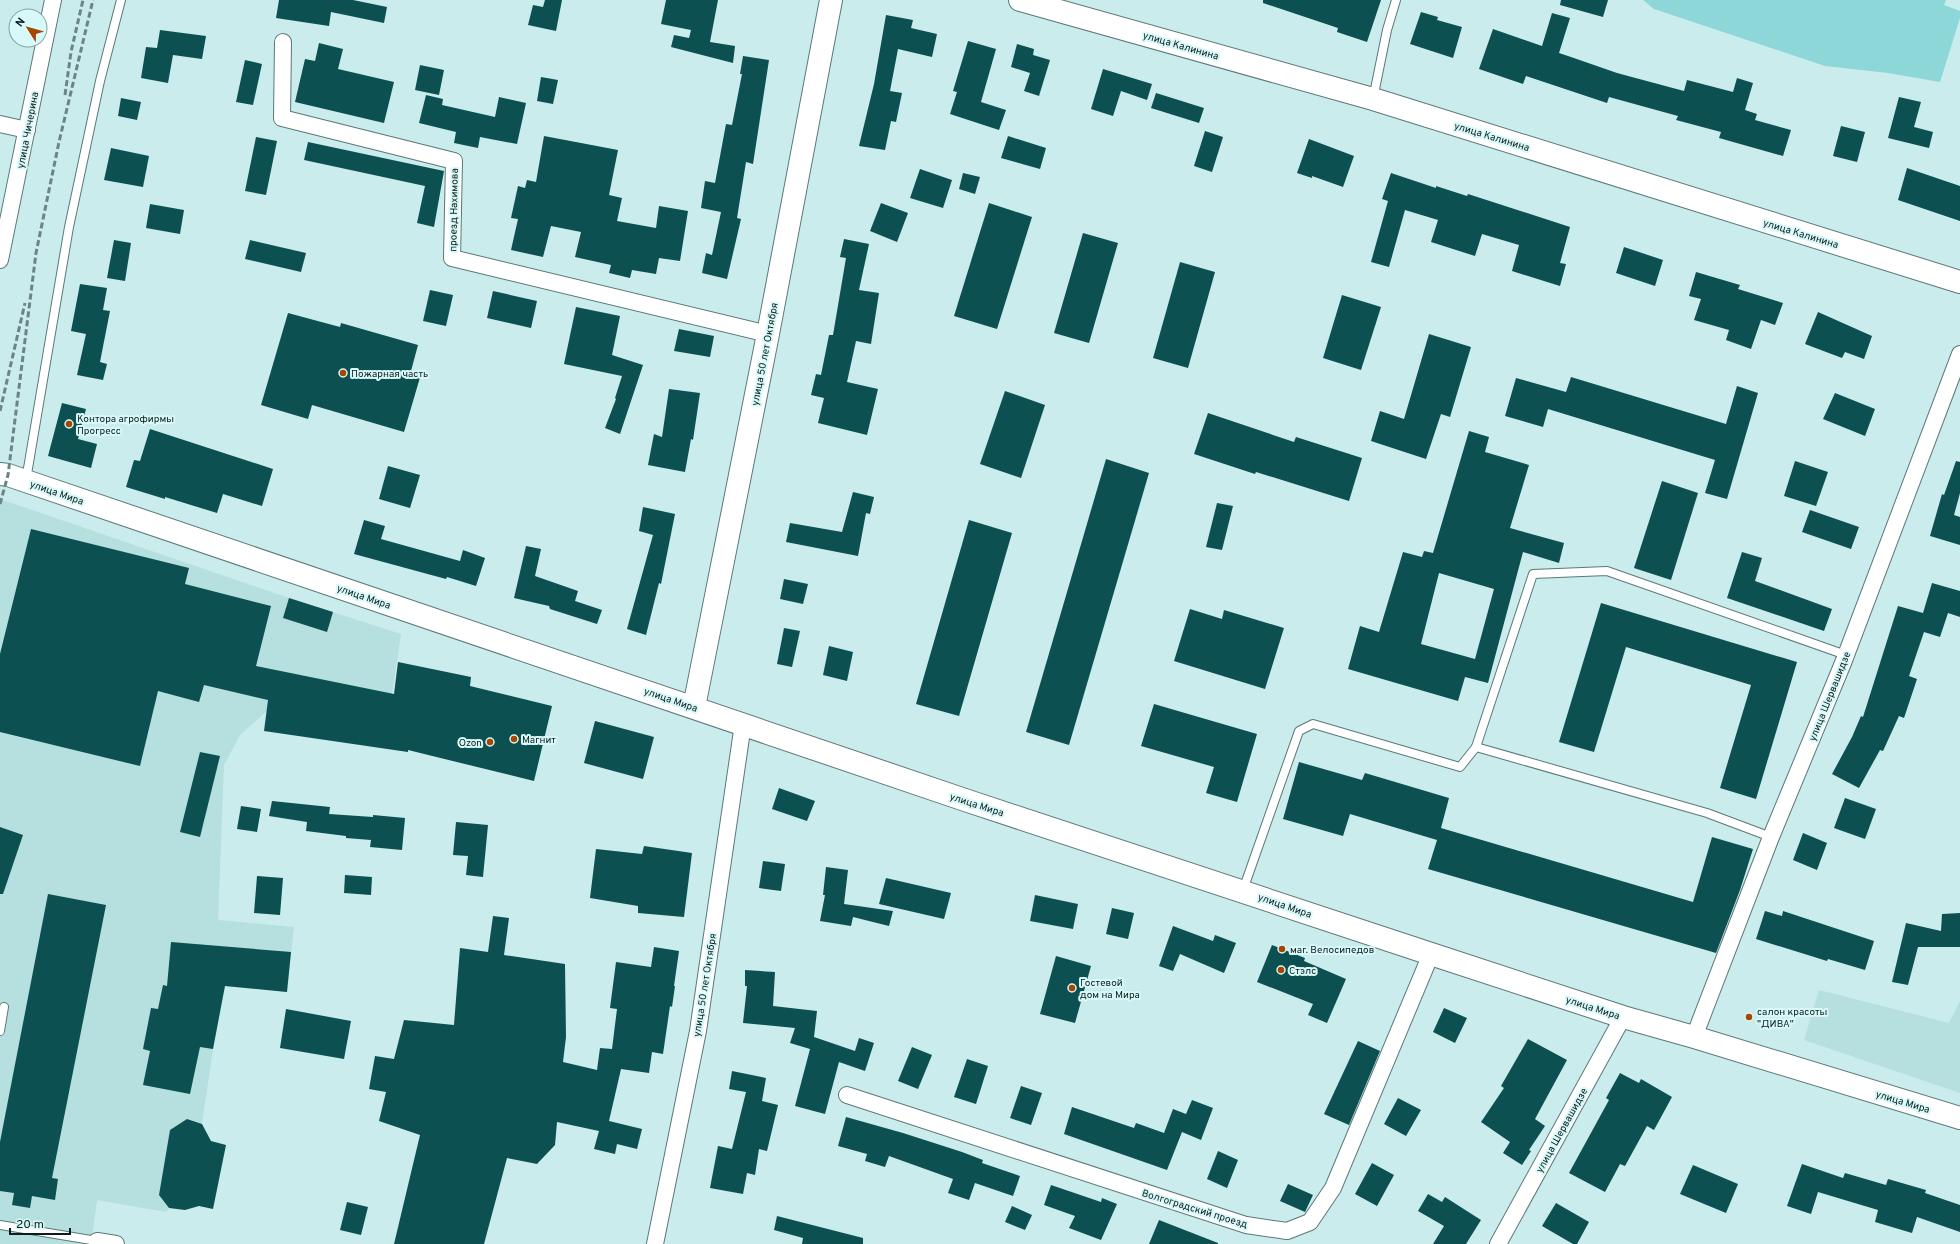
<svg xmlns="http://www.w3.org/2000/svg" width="1960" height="1244" font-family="Overpass,sans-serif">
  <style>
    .built { fill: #b6dfdf }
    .green { fill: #8dd7d8 }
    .building { fill: #0c5051; fill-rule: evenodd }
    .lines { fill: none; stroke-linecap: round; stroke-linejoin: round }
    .lane-casing { stroke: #5b7878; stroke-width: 10 }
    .street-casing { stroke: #5b7878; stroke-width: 18 }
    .secondary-casing { stroke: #5b7878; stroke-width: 24 }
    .lane { stroke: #fff; stroke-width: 8 }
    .street { stroke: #fff; stroke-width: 16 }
    .secondary { stroke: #fff; stroke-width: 22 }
    .rail { stroke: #6d8484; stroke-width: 3; stroke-dasharray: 6 3; stroke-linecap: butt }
    .poi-dot { fill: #a74600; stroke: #d8f9f9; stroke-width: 1.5 }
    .labels { text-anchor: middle; stroke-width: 4; stroke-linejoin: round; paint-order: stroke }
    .street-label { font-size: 10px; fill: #101c1c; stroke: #d8f9f9 }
    .poi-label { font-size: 10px; fill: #101c1c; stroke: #d8f9f9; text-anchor: start }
  </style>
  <rect width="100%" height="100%" fill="#cbecec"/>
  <!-- built -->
  <g class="built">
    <polygon points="0,499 289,598 401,634 392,694 277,702 240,735 224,765 218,920 294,927 287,992 224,986 213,1049 202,1124 187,1119 170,1131 159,1195 169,1208 166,1212 97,1200 91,1244 0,1244"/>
    <polygon points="1819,990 1949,1023 1960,1001 1960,1093 1804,1040"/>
  </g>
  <!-- green -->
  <polygon class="green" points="1643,0 1946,0 1944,5 1960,11 1960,18 1940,82 1888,73 1825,66 1654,9"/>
  <!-- building -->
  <g class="building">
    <polygon points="279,0 353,0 387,7 384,23 331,12 329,26 276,18"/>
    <polygon points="545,0 562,0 556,31 528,25 533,5 543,7"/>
    <polygon points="666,0 718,0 710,42 735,46 733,63 671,47 674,35 689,38 691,30 661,24"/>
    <polygon points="1263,0 1381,0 1367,42 1337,32 1338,28 1263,3"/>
    <polygon points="1561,0 1608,0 1603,17 1560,5"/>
    <polygon points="1421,12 1438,17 1437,20 1462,27 1453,58 1410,44"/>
    <polygon points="1552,13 1570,18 1559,53 1571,57 1617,73 1684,91 1687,80 1733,92 1737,78 1753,83 1745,110 1757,114 1755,120 1791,130 1783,156 1719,138 1721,132 1676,120 1678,116 1609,97 1607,103 1526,76 1523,84 1479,69 1493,29 1542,46"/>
    <polygon points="886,15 913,20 911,28 937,34 932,57 898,49 890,91 902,93 896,122 891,121 885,150 859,146 874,84"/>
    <polygon points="160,30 206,36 202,59 173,55 168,83 141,78 146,47 157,48"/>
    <polygon points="968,41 996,49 981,102 1006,110 999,130 950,114 957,92 953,91"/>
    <polygon points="319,43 343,49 338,69 394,82 384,123 295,102 305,59 315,61"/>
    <polygon points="1017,44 1034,49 1033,55 1050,60 1039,96 1024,91 1030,73 1011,67"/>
    <polygon points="743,56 769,60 753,164 746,162 737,218 741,219 727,279 702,273 706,253 712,255 721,212 701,208 705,181 715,183 726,124 732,125 742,74 740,74"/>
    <polygon points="245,60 262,64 253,105 236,102"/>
    <polygon points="420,65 444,70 439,95 415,90"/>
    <polygon points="1103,69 1152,84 1147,100 1121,91 1113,116 1091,109"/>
    <polygon points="541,77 558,80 553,104 537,101"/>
    <polygon points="1156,93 1204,108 1199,123 1151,108"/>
    <polygon points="426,95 443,99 442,105 495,117 499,97 526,103 517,144 480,137 478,148 454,143 456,132 419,123"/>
    <polygon points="1899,97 1921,102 1914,127 1933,132 1929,148 1888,138"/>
    <polygon points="121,98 141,102 137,120 118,116"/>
    <polygon points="1841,126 1865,132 1857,162 1833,156"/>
    <polygon points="1205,131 1223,137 1212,172 1194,166"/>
    <polygon points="544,136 618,150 609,195 622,198 617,221 656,228 659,206 688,211 680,261 659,258 656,274 632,270 630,278 609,273 611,265 575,257 581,232 551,226 543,257 511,250 518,219 511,218 518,186 525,188 527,180 536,182"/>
    <polygon points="1008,136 1046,148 1040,169 1001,158"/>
    <polygon points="256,137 277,141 266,195 245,191"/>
    <polygon points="1309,139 1354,156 1343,187 1312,176 1312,178 1297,173"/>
    <polygon points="308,142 444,171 434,227 417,223 425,186 304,160"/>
    <polygon points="111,148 149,156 143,187 104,180"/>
    <polygon points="1907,168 1960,186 1960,221 1898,200"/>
    <polygon points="920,169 952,180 943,208 910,198"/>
    <polygon points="963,173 980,177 975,194 959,189"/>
    <polygon points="1391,173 1436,188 1436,186 1467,196 1468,194 1570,227 1560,263 1566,264 1560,286 1512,271 1519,245 1482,234 1475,256 1431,242 1438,220 1405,210 1389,267 1371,262 1388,201 1382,199"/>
    <polygon points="881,203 908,213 897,242 870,231"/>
    <polygon points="989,203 1032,217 997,329 954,316"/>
    <polygon points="150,204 184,210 180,234 146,228"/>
    <polygon points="1083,233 1118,243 1089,343 1054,333"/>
    <polygon points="844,239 869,244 859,290 879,293 871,344 856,341 847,382 878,389 867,435 818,423 824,398 811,395 816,374 821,375 829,335 833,335 846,258 840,257"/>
    <polygon points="114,240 131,243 125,281 107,278"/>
    <polygon points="250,240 306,253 301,272 245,259"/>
    <polygon points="1624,247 1663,260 1655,286 1616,273"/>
    <polygon points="1180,262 1215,272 1188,368 1153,358"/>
    <polygon points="1696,272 1740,285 1738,289 1783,303 1775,325 1761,320 1751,349 1726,340 1729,330 1694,320 1701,299 1689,296"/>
    <polygon points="80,284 107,288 103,310 110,311 100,362 107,364 103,380 77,375 86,334 71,331"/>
    <polygon points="430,290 453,295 446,326 423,321"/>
    <polygon points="493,291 537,301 531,328 487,318"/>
    <polygon points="1342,295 1381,307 1361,370 1323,358"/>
    <polygon points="576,307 620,316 612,355 643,365 620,434 605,428 616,399 615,398 622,376 564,364"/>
    <polygon points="1818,312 1872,336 1864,359 1845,352 1842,358 1805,344"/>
    <polygon points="288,313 340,327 341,323 418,345 411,371 421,374 404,432 312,405 308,419 261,405"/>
    <polygon points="679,329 714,336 710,357 674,351"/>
    <polygon points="1429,334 1471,347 1450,417 1441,414 1426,459 1371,441 1380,411 1404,419"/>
    <polygon points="1571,377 1726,424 1737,386 1758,393 1727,499 1705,493 1715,460 1548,409 1543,427 1505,416 1516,378 1566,392"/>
    <polygon points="669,389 700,393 693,440 691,439 685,472 648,465 654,434 662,437"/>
    <polygon points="1005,391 1045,405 1021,478 980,464"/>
    <polygon points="1835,393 1875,409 1865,436 1823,419"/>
    <polygon points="62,403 86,409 78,439 97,444 91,468 48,456"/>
    <polygon points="1208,413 1294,442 1296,437 1362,458 1349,501 1256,472 1255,474 1194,454"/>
    <polygon points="150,429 273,469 262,506 223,494 217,513 165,497 165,499 126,487 134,460 140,461"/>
    <path d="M1469,431L1489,437L1485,452L1529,465L1510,528L1564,543L1559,563L1523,552L1488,683L1465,677L1458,701L1348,669L1360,626L1379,632L1403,552L1422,557L1424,551L1433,553ZM1439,573L1494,589L1475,659L1421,644Z"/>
    <polygon points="1106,459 1149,473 1069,745 1026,732"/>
    <polygon points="1795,461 1828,472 1816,506 1784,496"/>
    <polygon points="1956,461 1960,462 1960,493 1954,515 1960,517 1960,545 1930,536 1942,494 1944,495"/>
    <polygon points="388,466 420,475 410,508 379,499"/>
    <polygon points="1662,481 1698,493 1671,580 1634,568"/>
    <polygon points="853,492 874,497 870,514 866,513 858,556 786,542 790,523 842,532"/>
    <polygon points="1217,503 1233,506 1222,550 1206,547"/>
    <polygon points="643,507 675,514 661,584 659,583 646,635 627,629 653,535 639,531"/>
    <polygon points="1810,510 1859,527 1851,549 1802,532"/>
    <polygon points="364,520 385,526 381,539 460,561 463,550 485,558 476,586 447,577 446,579 354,554"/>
    <polygon points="969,520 1012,533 959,716 916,704"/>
    <polygon points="31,529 189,568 185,584 271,606 256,666 394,694 398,662 471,677 470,686 552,706 534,781 408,750 408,752 264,731 268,700 204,685 199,702 158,691 140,766 0,732 0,654"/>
    <polygon points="526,546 541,549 535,576 578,591 575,601 602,610 597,624 550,609 549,606 514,598"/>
    <polygon points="1742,552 1762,558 1755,581 1832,609 1824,631 1727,598"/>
    <polygon points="784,579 808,584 803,604 780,599"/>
    <polygon points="1932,583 1960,591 1960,617 1948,613 1940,637 1924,632 1909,676 1917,679 1904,718 1899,716 1883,751 1880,750 1859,788 1832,774 1852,737 1861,716 1863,717 1898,606 1923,613"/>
    <polygon points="289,598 333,612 327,632 283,618"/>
    <polygon points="1601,603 1797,662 1756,799 1720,788 1751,685 1626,647 1594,752 1559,742"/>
    <polygon points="1190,609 1222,619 1224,610 1284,628 1265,689 1174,661"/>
    <polygon points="784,628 800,631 792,667 777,664"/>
    <polygon points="829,646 853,652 847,681 823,675"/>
    <polygon points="1154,704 1257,734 1237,802 1206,793 1214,767 1141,746"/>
    <polygon points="595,721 654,737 643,779 584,763"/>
    <polygon points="200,752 220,756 200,837 180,832"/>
    <polygon points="1299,762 1362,780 1365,773 1449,798 1441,828 1693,902 1712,837 1753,849 1740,890 1716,953 1428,869 1437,840 1350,814 1343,836 1283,819"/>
    <polygon points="779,788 815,801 807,821 772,809"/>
    <polygon points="1845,798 1876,809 1865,839 1834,828"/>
    <polygon points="272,801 330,807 329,814 373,817 373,815 405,818 402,850 370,847 371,840 346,838 346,836 306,831 307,822 269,816"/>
    <polygon points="241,806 261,809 257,832 237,829"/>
    <polygon points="456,822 488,825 483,877 466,875 468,856 453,855"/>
    <polygon points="0,827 23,835 3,894 0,894"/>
    <polygon points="1803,833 1827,843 1817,870 1793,860"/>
    <polygon points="644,846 692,853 684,917 638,913 638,906 590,898 596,849 642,854"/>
    <polygon points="763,861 785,864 781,891 759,888"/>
    <polygon points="826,867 848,870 844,904 893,911 889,926 853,917 851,926 820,921 825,895 823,895"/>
    <polygon points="345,875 372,877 371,895 344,893"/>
    <polygon points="257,876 283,878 280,915 254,913"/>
    <polygon points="886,878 951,893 944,919 879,904"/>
    <polygon points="48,894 106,905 52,1178 58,1179 55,1200 32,1196 30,1208 12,1205 14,1193 0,1191 0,1142"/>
    <polygon points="1035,895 1078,904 1073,929 1030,921"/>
    <polygon points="1112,908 1134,913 1128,939 1106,934"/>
    <polygon points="1765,911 1782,916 1783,911 1874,941 1865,970 1828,959 1827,961 1756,939"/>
    <polygon points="1960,913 1960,947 1918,947 1908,985 1892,982 1906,923 1941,931 1942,914"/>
    <polygon points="493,916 509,918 504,955 565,964 566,1037 563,1062 597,1070 600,1048 612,1049 617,1009 610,1008 616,962 651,967 654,947 679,951 674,986 675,986 672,1007 670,1006 663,1054 652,1052 649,1073 621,1069 609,1121 642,1129 637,1149 617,1144 615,1154 594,1149 599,1131 557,1122 555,1145 537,1164 507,1158 484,1244 394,1244 420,1135 379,1121 386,1092 369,1089 375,1056 394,1059 404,1020 454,1025 460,948 488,952"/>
    <polygon points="1173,926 1213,941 1215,935 1236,943 1224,973 1180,954 1173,971 1159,966"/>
    <polygon points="171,942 291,952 287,992 225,986 213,1049 200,1047 190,1094 143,1085 150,1051 143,1049 151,1008 158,1009 163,985 167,986"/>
    <polygon points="1272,945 1305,958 1304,961 1346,979 1327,1023 1308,1015 1313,1004 1257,982"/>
    <polygon points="1056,956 1091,966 1075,1023 1040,1014"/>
    <polygon points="745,970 775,972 773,1006 817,1011 814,1037 855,1051 859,1038 874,1043 865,1071 839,1062 825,1114 795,1106 810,1049 790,1043 795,1028 743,1023 747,986 745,986"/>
    <polygon points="1444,1008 1467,1018 1455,1043 1433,1032"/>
    <polygon points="286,1009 351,1021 344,1059 280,1048"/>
    <polygon points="1528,1039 1567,1060 1535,1119 1545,1126 1529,1150 1531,1151 1522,1165 1503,1153 1510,1142 1481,1122 1504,1088 1501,1086"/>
    <polygon points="1358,1041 1380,1051 1349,1125 1324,1114"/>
    <polygon points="912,1047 932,1055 918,1089 898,1081"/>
    <polygon points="967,1059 988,1066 976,1104 954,1097"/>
    <polygon points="732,1071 766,1078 762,1101 778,1105 767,1151 759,1149 755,1175 747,1173 743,1194 710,1188 718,1146 732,1149 746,1092 729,1089"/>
    <polygon points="1620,1073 1639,1083 1641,1079 1672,1097 1654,1130 1647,1126 1625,1166 1620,1164 1605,1192 1569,1173 1609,1100 1606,1098"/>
    <polygon points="1021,1086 1042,1093 1031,1125 1010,1118"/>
    <polygon points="1398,1098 1421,1110 1406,1136 1384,1124"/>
    <polygon points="1192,1100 1213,1108 1201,1140 1182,1132 1167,1170 1064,1134 1072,1107 1134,1128 1136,1123 1164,1133 1173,1109 1186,1114"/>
    <polygon points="846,1117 903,1133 962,1152 983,1160 982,1163 1020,1176 1013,1196 975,1183 969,1200 948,1193 953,1179 889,1156 885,1167 865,1161 867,1154 838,1146"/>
    <polygon points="187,1119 202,1124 211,1141 226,1145 213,1209 199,1206 185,1210 169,1208 159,1195 170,1130"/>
    <polygon points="1218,1151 1238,1160 1227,1188 1207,1179"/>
    <polygon points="1372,1163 1394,1175 1377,1206 1355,1194"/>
    <polygon points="1802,1164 1843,1178 1845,1173 1886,1185 1888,1179 1926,1190 1925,1193 1960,1205 1960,1232 1917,1217 1912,1233 1875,1222 1878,1210 1818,1192 1811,1214 1787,1206"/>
    <polygon points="1693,1165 1738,1184 1726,1213 1680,1194"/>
    <polygon points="1288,1184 1313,1195 1305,1212 1280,1201"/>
    <polygon points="1051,1185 1101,1202 1102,1198 1117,1204 1101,1240 1069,1228 1075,1216 1044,1205"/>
    <polygon points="1428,1194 1442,1202 1445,1197 1481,1220 1466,1244 1433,1244 1444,1226 1418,1211"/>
    <polygon points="347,1202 368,1207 361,1235 340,1230"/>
    <polygon points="1556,1203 1589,1222 1577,1244 1573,1244 1542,1226"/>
    <polygon points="1012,1206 1032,1215 1025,1230 1005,1222"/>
    <polygon points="777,1216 863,1238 863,1244 802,1244 803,1238 774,1230"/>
    <polygon points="1159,1220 1218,1243 1218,1244 1149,1244"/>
  </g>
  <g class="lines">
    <!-- lane casing -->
    <g class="lane-casing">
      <g id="lane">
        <polyline points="1373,99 1387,30 1396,0"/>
        <polyline points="26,480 69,227 100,81 121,0"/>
        <polyline points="1476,747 1533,574 1607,571 1846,655"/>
        <polyline points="1243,890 1299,731 1313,724 1460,767 1476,747 1707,813 1771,837"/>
        <polyline points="0,1031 4,1007"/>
        <polyline points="0,1225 97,1241"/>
      </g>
    </g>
    <!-- street casing -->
    <g class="street-casing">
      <g id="street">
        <polyline points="283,42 282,118 454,161 452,258 768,334"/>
        <polyline points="0,124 27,130"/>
        <polyline points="0,260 53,0"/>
        <polyline points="1694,1037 1771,837 1843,663 1960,354"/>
        <polyline points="847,1095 1246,1225 1287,1231 1310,1222 1333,1188 1431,954"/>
        <polyline points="97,1241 116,1244"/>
        <polyline points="655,1244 698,1031 743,724"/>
        <polyline points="1498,1244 1623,1017"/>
      </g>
    </g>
    <!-- secondary casing -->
    <g class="secondary-casing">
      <g id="secondary">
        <polyline points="1020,0 1373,99 1960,282"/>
        <polyline points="0,474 8,475 965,800 1431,954 1623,1017 1694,1037 1960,1118"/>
        <polyline points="694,707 768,334 831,0"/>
      </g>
    </g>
    <!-- lane -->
    <use href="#lane" class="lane"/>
    <!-- street -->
    <use href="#street" class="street"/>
    <!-- secondary -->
    <use href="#secondary" class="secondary"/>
    <!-- rail -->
    <g class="rail">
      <polyline points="65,95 71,52 83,0"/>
      <polyline points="0,411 25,303"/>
      <polyline points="0,504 8,475 36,253 59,142 93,0"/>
    </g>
  </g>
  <!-- markers -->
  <g class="poi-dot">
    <circle cx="343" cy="373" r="4"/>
    <circle cx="69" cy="424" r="4"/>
    <circle cx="514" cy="739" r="4"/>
    <circle cx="490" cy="742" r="4"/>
    <circle cx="1282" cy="949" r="4"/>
    <circle cx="1281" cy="970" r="4"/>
    <circle cx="1072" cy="988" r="4"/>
    <circle cx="1749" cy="1017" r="4"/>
  </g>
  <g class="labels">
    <!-- street labels -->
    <g class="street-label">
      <text transform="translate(1181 45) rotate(16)" y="4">улица Калинина</text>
      <text transform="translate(27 130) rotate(-79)" y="4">улица Чичерина</text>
      <text transform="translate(1492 136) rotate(17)" y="4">улица Калинина</text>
      <text transform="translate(453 210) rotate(-89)" y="4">проезд Нахимова</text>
      <text transform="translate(1801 233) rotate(17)" y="4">улица Калинина</text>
      <text transform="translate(764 354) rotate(-79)" y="4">улица 50 лет Октября</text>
      <text transform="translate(57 492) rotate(19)" y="4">улица Мира</text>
      <text transform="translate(364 596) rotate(19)" y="4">улица Мира</text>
      <text transform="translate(1829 696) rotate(-68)" y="4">улица Шервашидзе</text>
      <text transform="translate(671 699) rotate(19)" y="4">улица Мира</text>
      <text transform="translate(977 804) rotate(18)" y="4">улица Мира</text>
      <text transform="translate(1285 905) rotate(19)" y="4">улица Мира</text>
      <text transform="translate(704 985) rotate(-81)" y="4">улица 50 лет Октября</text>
      <text transform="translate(1593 1007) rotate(18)" y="4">улица Мира</text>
      <text transform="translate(1903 1101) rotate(17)" y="4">улица Мира</text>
      <text transform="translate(1561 1130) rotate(-61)" y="4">улица Шервашидзе</text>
      <text transform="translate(1195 1208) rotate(17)" y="4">Волгоградский проезд</text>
    </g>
    <!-- poi labels -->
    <g class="poi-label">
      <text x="351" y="377">Пожарная часть</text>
      <text x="77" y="422">Контора агрофирмы<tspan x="77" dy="12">Прогресс</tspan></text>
      <text x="522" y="743">Магнит</text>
      <text x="482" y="746" text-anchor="end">Ozon</text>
      <text x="1290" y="953">маг. Велосипедов</text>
      <text x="1289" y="974">Стэлс</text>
      <text x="1080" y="986">Гостевой<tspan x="1080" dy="12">дом на Мира</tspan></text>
      <text x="1757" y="1015">салон красоты<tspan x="1757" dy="12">"ДИВА"</tspan></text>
    </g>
  </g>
  <!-- north arrow -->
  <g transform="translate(28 28) rotate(307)"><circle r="19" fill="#d8f9f9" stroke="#88a1a1"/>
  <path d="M0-3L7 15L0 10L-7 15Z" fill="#a74600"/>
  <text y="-6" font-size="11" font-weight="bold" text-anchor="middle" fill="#101c1c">N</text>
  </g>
  <!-- scale -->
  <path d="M10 1228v6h60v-6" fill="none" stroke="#101c1c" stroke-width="2"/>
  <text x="16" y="1228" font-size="12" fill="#101c1c" stroke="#d8f9f9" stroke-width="3" paint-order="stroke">20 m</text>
</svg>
